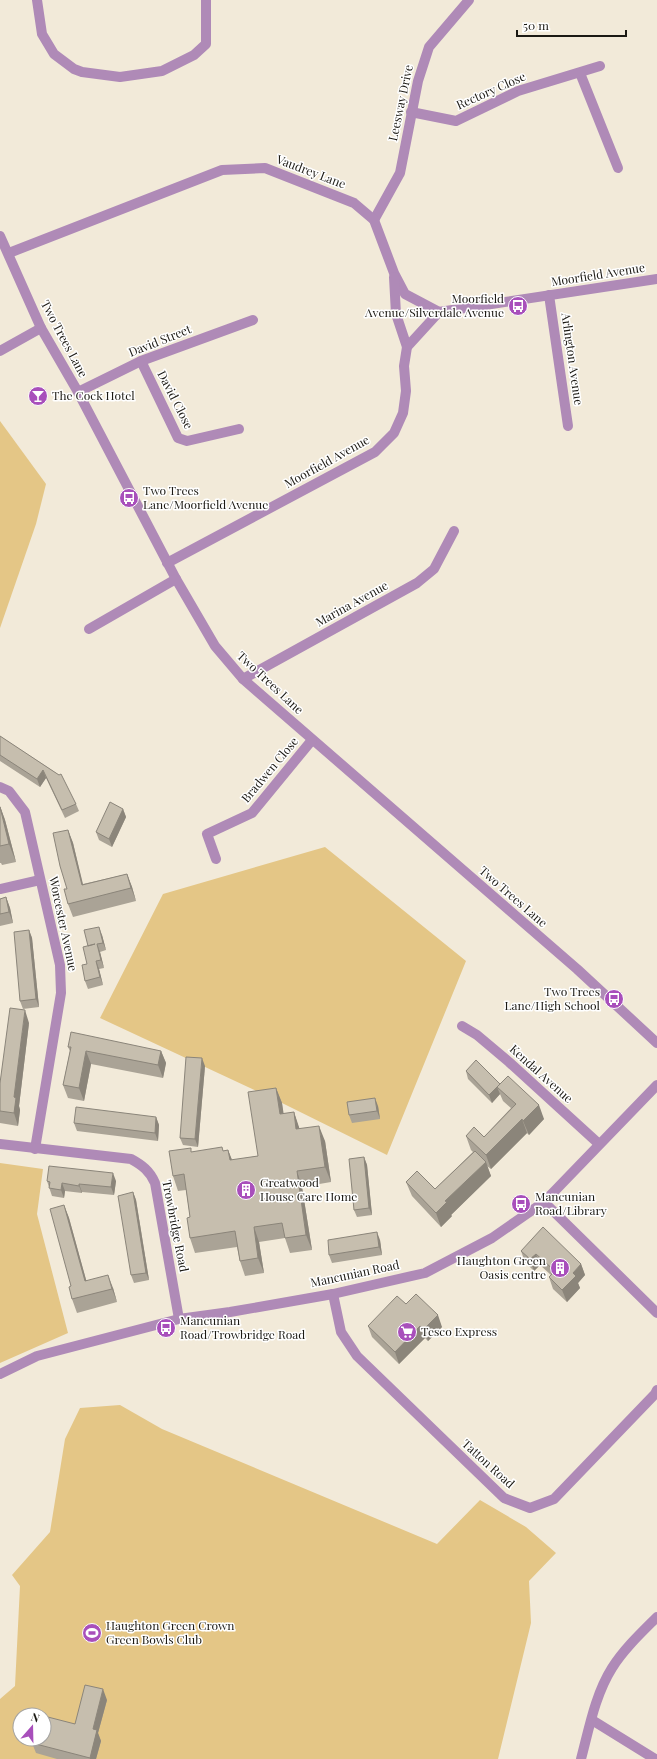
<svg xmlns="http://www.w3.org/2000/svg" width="657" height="1759" font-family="'Playfair Display',serif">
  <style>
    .green { fill: #e4c686; fill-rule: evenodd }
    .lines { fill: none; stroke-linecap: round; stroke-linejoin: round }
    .street { stroke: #af8ab7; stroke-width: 10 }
    .wall { fill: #aaa396 }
    .shaded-wall { fill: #8b857a }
    .building { fill: #c6beae; stroke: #8b857a }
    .labels { text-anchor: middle; stroke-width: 3; stroke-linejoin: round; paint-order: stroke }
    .street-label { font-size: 12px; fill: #1b1913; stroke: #fff }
    .poi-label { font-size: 12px; fill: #1b1913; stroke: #fff; text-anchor: start }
  </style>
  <rect width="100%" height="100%" fill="#f2ead9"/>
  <!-- green -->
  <g class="green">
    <polygon points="0,421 46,484 36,524 0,628"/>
    <polygon points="325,847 466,961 387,1155 282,1103 100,1018 163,894"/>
    <polygon points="0,1163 43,1169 37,1214 68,1333 0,1363"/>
    <path d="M120,1405L162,1429L437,1544L480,1500L526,1527L556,1553L529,1581L531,1623L498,1759H0V1699L15,1686L20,1586L12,1575L50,1532L65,1439L80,1408ZM20,1715H44V1739H20Z"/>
  </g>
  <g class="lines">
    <!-- street -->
    <g class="street">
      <polyline points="37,0 42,34 54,54 74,69 82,72 120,77 162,71 194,55 206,44 206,0"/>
      <polyline points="580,73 618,168"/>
      <polyline points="411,112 456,121 518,91 600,66"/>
      <polyline points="374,220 400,173 418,81 429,47 469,0"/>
      <polyline points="0,236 41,328 78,392 176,579 215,646 243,679 577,969 657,1043"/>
      <polyline points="9,253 222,170 265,168 354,203 374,220 394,273 405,294 439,312"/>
      <polyline points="394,277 396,314 407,347"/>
      <polyline points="549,295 568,426"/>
      <polyline points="0,351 41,328"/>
      <polyline points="141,361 178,438 187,441 239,429"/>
      <polyline points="78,392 141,361 253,320"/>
      <polyline points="167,563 375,452 394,433 403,413 406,391 404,366 407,347 439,312 657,279"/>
      <polyline points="89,629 176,579"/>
      <polyline points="243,679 417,583 434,569 454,531"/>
      <polyline points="0,787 9,791 25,812 60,965 61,993 35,1149"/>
      <polyline points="216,859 207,834 252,813 312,740"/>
      <polyline points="0,889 40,880"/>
      <polyline points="462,1026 477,1035 509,1062 599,1144"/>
      <path d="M0,1144L131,1159C142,1165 150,1171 155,1183L179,1319"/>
      <polyline points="544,1202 657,1313"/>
      <polyline points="333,1294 341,1332 357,1356 504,1498 530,1508 554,1499 655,1394 657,1390"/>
      <polyline points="0,1374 37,1356 179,1319 230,1312 333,1294 425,1273 492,1238 544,1202 657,1085"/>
      <polyline points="592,1720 655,1759"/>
      <path d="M581,1759C589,1729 595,1695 612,1668C624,1649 641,1633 657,1617"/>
    </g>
  </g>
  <!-- wall -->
  <g class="wall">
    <polygon points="0,736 59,775 76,804 79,811 65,818 46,778 40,787 0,761"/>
    <polygon points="0,806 5,820 16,862 2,865 1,863 0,863"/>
    <polygon points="123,809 126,817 112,847 99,840 96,832"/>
    <polygon points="68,830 73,843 83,884 127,874 132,887 136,901 73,917 68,904"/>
    <polygon points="6,897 10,908 13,923 0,926 0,899"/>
    <polygon points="29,930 32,938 39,1007 23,1009 20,1001"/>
    <polygon points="102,935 106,950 100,952 104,968 99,969 103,985 88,989 85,981 87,964"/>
    <polygon points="29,1023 19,1106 20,1110 18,1126 0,1123 0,1083"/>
    <polygon points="68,1047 161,1051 166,1063 163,1078 91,1064 84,1101 68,1098 63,1085 70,1051"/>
    <polygon points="205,1066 198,1147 183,1145 180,1138"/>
    <polygon points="466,1071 500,1084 544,1119 529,1135 527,1133 491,1169 487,1166 491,1176 451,1215 452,1216 441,1227 412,1196 406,1182 435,1189 473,1152 471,1150 466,1136 484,1137 511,1108 503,1101 500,1094 492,1103 468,1079"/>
    <polygon points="276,1088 282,1103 283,1114 294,1112 299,1129 325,1141 331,1182 302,1187 312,1250 290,1253 285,1238 259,1242 264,1273 245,1276 240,1261 237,1247 195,1253 190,1238 190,1217 186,1190 178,1191 173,1176 193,1152 223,1151 228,1150 232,1160 258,1156"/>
    <polygon points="378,1106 380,1119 352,1123 349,1115"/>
    <polygon points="156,1117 159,1125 158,1141 77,1131 74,1123"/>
    <polygon points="364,1157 367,1165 372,1215 357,1217 354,1210"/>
    <polygon points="47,1181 116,1181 114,1195 82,1192 82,1193 65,1191 64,1198 52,1196"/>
    <polygon points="133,1192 136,1200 149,1280 134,1283 131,1275"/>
    <polygon points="64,1205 69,1218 86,1280 113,1288 117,1302 77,1313 72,1299"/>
    <polygon points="380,1240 382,1255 332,1263 329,1255"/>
    <polygon points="521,1251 581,1264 585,1275 578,1283 580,1288 567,1302 553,1289 549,1277 551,1275 540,1265 534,1271 525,1262"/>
    <polygon points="406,1304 442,1327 428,1341 425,1338 399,1364 372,1337 368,1326"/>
    <polygon points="107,1700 98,1733 101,1741 96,1759 57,1759 36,1753 32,1743 75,1724"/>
  </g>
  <!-- shaded-wall -->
  <g class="shaded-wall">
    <polygon points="43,770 46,778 40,787 37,779"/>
    <polygon points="0,806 5,820 16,862 9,844"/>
    <polygon points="123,809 126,817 112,847 109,839"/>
    <polygon points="68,830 73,843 86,898 82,885"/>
    <polygon points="127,874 132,887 136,901 131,888"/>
    <polygon points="6,897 10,908 13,923 9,912"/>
    <polygon points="99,927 102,935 106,950 103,943"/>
    <polygon points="29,930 32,938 39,1007 36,999"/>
    <polygon points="97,944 100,952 104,968 101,960"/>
    <polygon points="96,961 99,969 103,985 100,977"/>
    <polygon points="25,1010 29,1023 19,1106 20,1110 18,1126 14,1113 14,1097"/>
    <polygon points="86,1051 91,1064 84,1101 79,1088"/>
    <polygon points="161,1051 166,1063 163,1078 158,1065"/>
    <polygon points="202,1058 205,1066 198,1147 195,1139"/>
    <polygon points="497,1087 500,1094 492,1103 489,1095"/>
    <polygon points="276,1088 282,1103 286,1129 280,1114"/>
    <polygon points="375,1098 378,1106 380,1119 377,1111"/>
    <polygon points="539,1105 544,1119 529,1135 523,1121"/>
    <polygon points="294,1112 299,1127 302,1145 296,1129"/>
    <polygon points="156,1117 159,1125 158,1141 155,1133"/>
    <polygon points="522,1119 527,1133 491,1169 486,1155"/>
    <polygon points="319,1126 325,1141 331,1182 325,1167"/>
    <polygon points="228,1150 234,1165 230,1160"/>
    <polygon points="364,1157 367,1165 372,1215 369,1208"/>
    <polygon points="486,1162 491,1176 451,1215 452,1216 441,1227 436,1213 445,1201"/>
    <polygon points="297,1171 302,1187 312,1250 306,1235"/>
    <polygon points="113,1173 116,1181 114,1195 111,1187"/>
    <polygon points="62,1183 65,1191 64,1198 61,1190"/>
    <polygon points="79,1184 82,1192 82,1193 79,1186"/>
    <polygon points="133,1192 136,1200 149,1280 146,1273"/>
    <polygon points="64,1205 69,1218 90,1294 85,1281"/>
    <polygon points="254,1227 259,1242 264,1273 258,1258"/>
    <polygon points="377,1232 380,1240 382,1255 379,1247"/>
    <polygon points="536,1254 540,1265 534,1271 530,1259"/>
    <polygon points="581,1264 585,1275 578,1283 580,1288 567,1302 562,1290 573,1273"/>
    <polygon points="108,1275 113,1288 117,1302 112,1289"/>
    <polygon points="438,1315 442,1327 428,1341 424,1329"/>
    <polygon points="420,1326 425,1338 399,1364 395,1352"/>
    <polygon points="103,1689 107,1700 98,1733 101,1741 96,1759 90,1759 90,1758 93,1729"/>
  </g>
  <!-- building -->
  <g class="building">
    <polygon points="0,736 59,775 61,774 76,804 62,810 43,770 37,779 0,755"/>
    <polygon points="110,802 123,809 109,839 96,832"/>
    <polygon points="0,807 9,844 0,846"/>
    <polygon points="68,830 82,885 127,874 131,888 68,904 64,889 67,889 60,866 53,833"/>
    <polygon points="6,897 9,912 0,914 0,899"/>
    <polygon points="99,927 103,943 97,944 101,960 96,961 100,977 85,981 82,965 87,964 83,947 95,944 88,946 84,930"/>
    <polygon points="29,930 36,999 20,1001 14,932"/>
    <polygon points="10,1008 25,1010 14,1097 16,1098 14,1113 0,1111 0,1083"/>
    <polygon points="71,1032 161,1051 158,1065 86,1051 79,1088 63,1085 71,1047 68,1047"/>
    <polygon points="186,1057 202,1058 195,1139 180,1138"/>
    <polygon points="476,1060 500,1084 489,1095 466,1071"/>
    <polygon points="508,1076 539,1105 523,1121 522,1119 486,1155 466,1136 474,1127 484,1137 516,1104 497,1087"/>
    <polygon points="276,1088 280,1114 294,1112 296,1129 319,1126 325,1167 297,1171 306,1235 285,1238 282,1223 254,1227 258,1258 240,1261 235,1231 190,1238 187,1218 190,1217 184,1174 173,1176 169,1151 191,1148 191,1152 222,1147 223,1151 228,1150 230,1160 258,1156 248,1092"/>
    <polygon points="375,1098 377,1111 349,1115 347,1102"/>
    <polygon points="76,1107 156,1117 155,1133 74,1123"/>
    <polygon points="475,1151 486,1162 445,1201 447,1202 436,1213 406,1182 417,1171 435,1189"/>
    <polygon points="364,1157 369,1208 354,1210 349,1159"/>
    <polygon points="49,1166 113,1173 111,1187 79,1184 79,1186 62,1183 61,1190 49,1188 50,1182 47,1181"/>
    <polygon points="133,1192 146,1273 131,1275 118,1196"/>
    <polygon points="64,1205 85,1281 108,1275 112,1289 72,1299 69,1287 71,1286 50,1209"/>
    <polygon points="543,1227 581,1264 573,1273 576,1276 562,1290 549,1277 555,1271 536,1254 530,1259 521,1251"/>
    <polygon points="377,1232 379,1247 329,1255 328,1240"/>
    <polygon points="416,1294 438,1315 424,1329 420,1326 395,1352 368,1326 397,1296 406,1304"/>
    <polygon points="85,1685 103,1689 93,1729 97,1730 90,1758 32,1743 33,1739 44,1739 44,1716 75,1724"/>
  </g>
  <!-- icons -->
  <defs>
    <g id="bus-disc" transform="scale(1)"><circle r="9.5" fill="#a84fbb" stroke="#fff"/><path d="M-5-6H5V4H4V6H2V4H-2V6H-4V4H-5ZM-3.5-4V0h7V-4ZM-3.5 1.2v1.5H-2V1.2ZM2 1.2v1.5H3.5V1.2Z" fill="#fff"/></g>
    <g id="bar-disc" transform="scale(1)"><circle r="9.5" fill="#a84fbb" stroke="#fff"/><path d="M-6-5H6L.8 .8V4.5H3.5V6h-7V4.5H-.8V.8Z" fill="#fff"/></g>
    <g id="building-disc" transform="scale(1)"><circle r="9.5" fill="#a84fbb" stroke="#fff"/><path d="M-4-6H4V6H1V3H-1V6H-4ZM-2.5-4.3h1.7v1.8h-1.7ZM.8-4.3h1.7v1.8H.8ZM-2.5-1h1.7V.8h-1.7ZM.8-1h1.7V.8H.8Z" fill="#fff"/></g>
    <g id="supermarket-disc" transform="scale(1)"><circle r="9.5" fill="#a84fbb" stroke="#fff"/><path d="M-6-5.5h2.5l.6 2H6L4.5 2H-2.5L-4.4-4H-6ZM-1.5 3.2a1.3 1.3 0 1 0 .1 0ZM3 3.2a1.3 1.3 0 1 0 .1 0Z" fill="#fff"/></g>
    <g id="stadium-disc" transform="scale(1)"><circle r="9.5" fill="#a84fbb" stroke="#fff"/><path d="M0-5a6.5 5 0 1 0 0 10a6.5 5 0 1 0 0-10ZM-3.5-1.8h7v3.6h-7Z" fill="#fff"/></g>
  </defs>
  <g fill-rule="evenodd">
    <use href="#bus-disc" x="518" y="306"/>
    <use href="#bar-disc" x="38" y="396"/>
    <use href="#bus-disc" x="129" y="498"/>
    <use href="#bus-disc" x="614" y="999"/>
    <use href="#building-disc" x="246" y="1190"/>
    <use href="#bus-disc" x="521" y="1204"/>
    <use href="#building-disc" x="560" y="1268"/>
    <use href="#bus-disc" x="166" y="1328"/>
    <use href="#supermarket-disc" x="407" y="1332"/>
    <use href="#stadium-disc" x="92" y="1633"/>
  </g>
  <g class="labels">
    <!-- street labels -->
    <g class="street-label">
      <text transform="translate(491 91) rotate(-24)" y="4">Rectory Close</text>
      <text transform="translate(401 103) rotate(-78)" y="4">Leesway Drive</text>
      <text transform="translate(311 172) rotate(21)" y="4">Vaudrey Lane</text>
      <text transform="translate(598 275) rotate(-9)" y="4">Moorfield Avenue</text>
      <text transform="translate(64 339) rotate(62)" y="4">Two Trees Lane</text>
      <text transform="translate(160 341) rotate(-22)" y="4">David Street</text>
      <text transform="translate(572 359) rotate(82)" y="4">Arlington Avenue</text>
      <text transform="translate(175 400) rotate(63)" y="4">David Close</text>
      <text transform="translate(327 462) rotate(-29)" y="4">Moorfield Avenue</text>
      <text transform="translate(352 604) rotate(-29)" y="4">Marina Avenue</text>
      <text transform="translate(270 683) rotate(43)" y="4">Two Trees Lane</text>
      <text transform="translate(270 770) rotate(-50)" y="4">Bradwen Close</text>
      <text transform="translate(513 897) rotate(41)" y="4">Two Trees Lane</text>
      <text transform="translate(63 924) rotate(78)" y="4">Worcester Avenue</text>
      <text transform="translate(541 1074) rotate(42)" y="4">Kendal Avenue</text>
      <text transform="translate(175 1226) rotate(79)" y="4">Trowbridge Road</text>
      <text transform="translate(355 1274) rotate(-12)" y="4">Mancunian Road</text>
      <text transform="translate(488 1464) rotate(42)" y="4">Tatton Road</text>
    </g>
    <!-- poi labels -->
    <g class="poi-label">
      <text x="504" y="303" text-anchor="end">Moorfield<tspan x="504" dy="14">Avenue/Silverdale Avenue</tspan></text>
      <text x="52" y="400">The Cock Hotel</text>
      <text x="143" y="495">Two Trees<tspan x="143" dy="14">Lane/Moorfield Avenue</tspan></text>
      <text x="600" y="996" text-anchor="end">Two Trees<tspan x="600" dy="14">Lane/High School</tspan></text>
      <text x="260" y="1187">Greatwood<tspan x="260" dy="14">House Care Home</tspan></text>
      <text x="535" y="1201">Mancunian<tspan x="535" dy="14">Road/Library</tspan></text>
      <text x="546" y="1265" text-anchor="end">Haughton Green<tspan x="546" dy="14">Oasis centre</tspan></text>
      <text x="180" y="1325">Mancunian<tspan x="180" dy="14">Road/Trowbridge Road</tspan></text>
      <text x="421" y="1336">Tesco Express</text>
      <text x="106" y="1630">Haughton Green Crown<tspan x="106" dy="14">Green Bowls Club</tspan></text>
    </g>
  </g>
  <!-- north arrow -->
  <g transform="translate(32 1727) rotate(20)"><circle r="19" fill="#ffffff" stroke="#a4a3a1"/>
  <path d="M0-3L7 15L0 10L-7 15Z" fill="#a84fbb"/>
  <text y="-6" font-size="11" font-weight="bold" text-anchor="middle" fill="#1b1913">N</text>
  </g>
  <!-- scale -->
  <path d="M517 30v6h109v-6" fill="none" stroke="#1b1913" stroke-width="2"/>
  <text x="523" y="30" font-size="12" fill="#1b1913" stroke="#ffffff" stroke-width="3" paint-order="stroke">50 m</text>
</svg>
